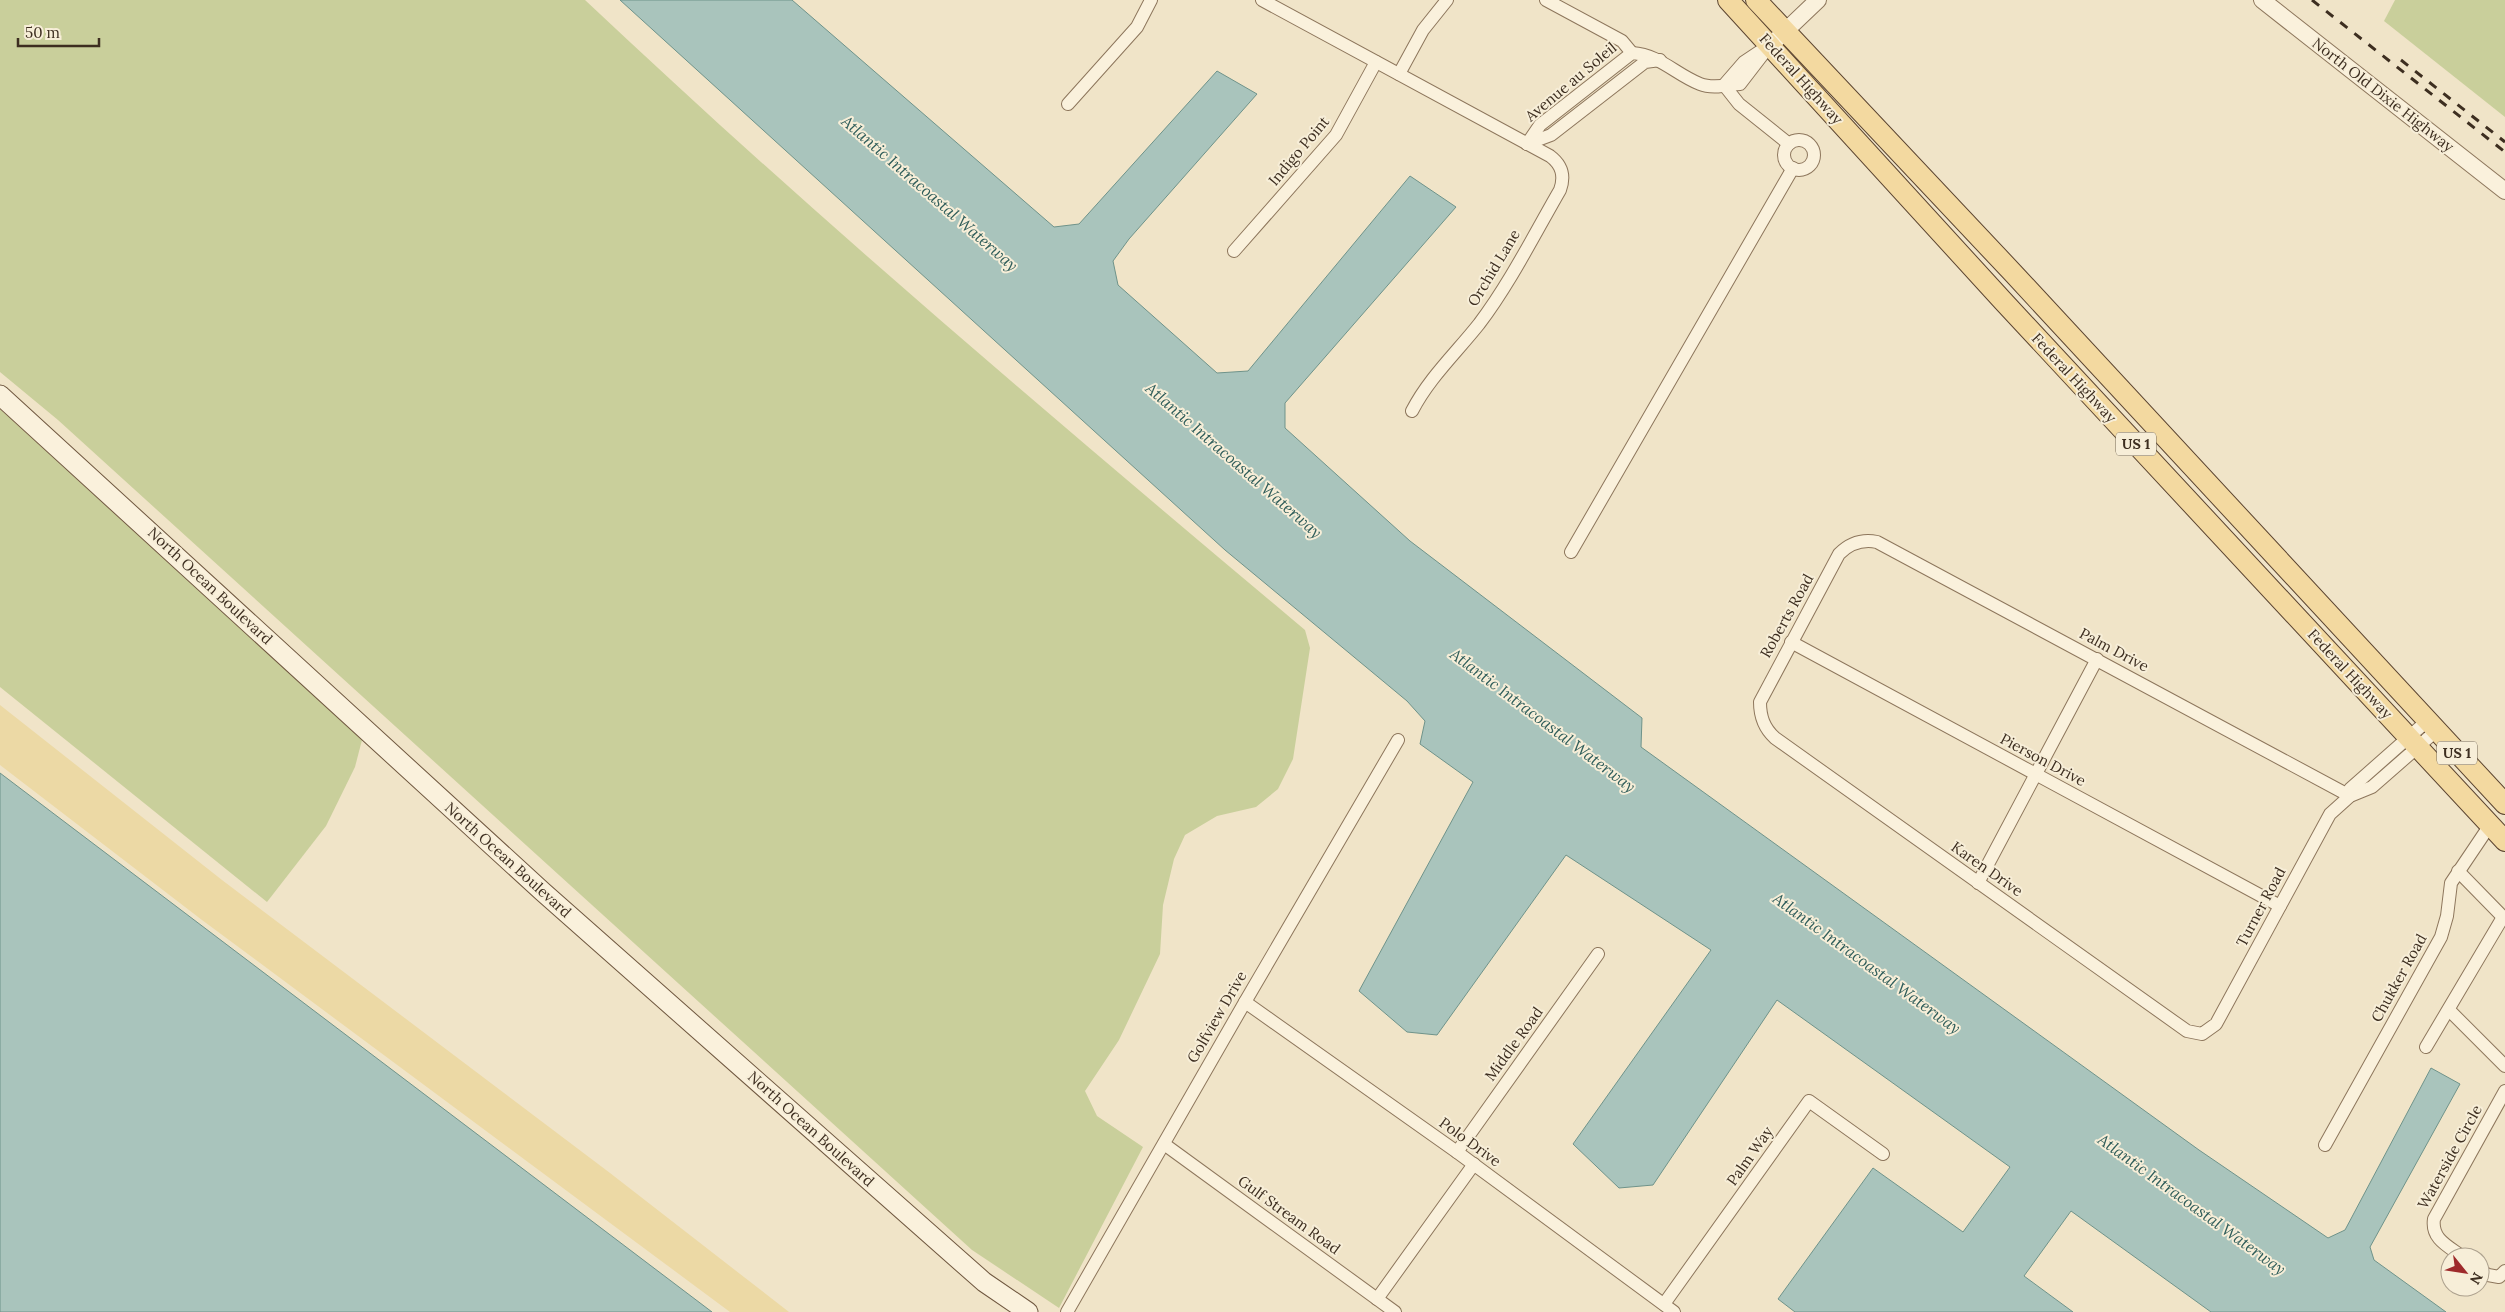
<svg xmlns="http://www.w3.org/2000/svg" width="2505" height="1312" font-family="Lora,serif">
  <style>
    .green { fill: #c9cf9b }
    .sand { fill: #ecd9a5 }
    .water { fill: #a9c4bc; stroke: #6f938a }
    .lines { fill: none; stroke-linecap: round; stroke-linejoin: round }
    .minor-casing { stroke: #8d765c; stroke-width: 14 }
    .tertiary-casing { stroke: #8d765c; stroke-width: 18 }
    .secondary-casing { stroke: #6f573f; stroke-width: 21 }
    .primary-casing { stroke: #5b4430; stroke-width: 22 }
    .minor { stroke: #faf1dc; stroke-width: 12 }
    .tertiary { stroke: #faf1dc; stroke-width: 16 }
    .secondary { stroke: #faf1dc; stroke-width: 19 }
    .primary { stroke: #f3d9a0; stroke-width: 20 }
    .rail { stroke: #3d2e20; stroke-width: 3; stroke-dasharray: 9 9; stroke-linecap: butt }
    .labels { text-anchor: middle; stroke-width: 4; stroke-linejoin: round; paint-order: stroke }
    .shield { fill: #f7eed8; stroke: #756857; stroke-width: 1 }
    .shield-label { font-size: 14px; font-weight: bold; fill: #3d2e20 }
    .street-label { font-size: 15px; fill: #3d2e20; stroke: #f7eed8 }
    .water-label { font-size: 16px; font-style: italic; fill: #2f5d5a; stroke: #f7eed8 }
  </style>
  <rect width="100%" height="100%" fill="#f0e4c8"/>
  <!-- green -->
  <g class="green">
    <path d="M0,0H585C817,219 1061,425 1305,630L1310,648L1293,759L1278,789L1256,807L1217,816L1185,835L1174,859L1163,905L1160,954L1119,1040L1085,1091L1097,1116L1143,1147L1059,1308L972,1250L58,420L0,372Z"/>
    <polygon points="2395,0 2505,0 2505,117 2384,21"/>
    <polygon points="0,409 362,740 355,767 326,826 267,902 0,687"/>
  </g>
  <!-- sand -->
  <polygon class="sand" points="0,705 222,880 610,1173 789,1312 730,1312 202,920 0,765"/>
  <!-- water -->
  <g class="water">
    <polygon points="620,0 792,0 1054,227 1079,224 1217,71 1257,94 1129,239 1113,261 1118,285 1217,373 1248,371 1410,176 1456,207 1285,403 1285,428 1410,541 1642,718 1641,747 2199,1150 2328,1238 2345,1230 2431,1068 2460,1084 2370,1247 2374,1260 2446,1312 2211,1312 2071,1211 2024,1276 2073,1312 1795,1312 1778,1299 1873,1168 1963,1232 2010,1167 1777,1000 1653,1185 1619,1188 1573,1144 1711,950 1566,855 1437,1035 1407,1032 1359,991 1473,782 1420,744 1425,721 1407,701 1225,550"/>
    <polygon points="0,773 712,1312 0,1312"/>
  </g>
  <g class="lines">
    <!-- minor casing -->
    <g class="minor-casing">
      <g id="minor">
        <path d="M1262,0L1550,156C1562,165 1565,176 1560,190C1534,235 1510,283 1479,324C1456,353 1429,378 1412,411"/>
        <polyline points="1546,0 1622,41 1632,53"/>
        <polyline points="1399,74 1423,30 1447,0"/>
        <polyline points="1724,85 1739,104 1789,144"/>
        <polyline points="1724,85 1744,62 1762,50"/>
        <polyline points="1068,104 1137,27 1151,0"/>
        <circle cx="1799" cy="155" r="15"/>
        <path d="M1527,144L1540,125L1632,53C1660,55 1675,74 1700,84C1712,89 1728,85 1740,84L1770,45"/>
        <polyline points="1527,144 1551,135 1645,62 1660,60"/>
        <polyline points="1234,251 1336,135 1376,62"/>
        <polyline points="1571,552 1793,168"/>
        <polyline points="1791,642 2280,906"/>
        <path d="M2350,796L1877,542C1862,539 1850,543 1839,554L1760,702C1760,717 1764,728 1775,738L2187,1031L2202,1034L2216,1024L2330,814L2350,796L2372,787L2436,731"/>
        <polyline points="2350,796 2350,789 2427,721"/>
        <polyline points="2458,871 2505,919"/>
        <polyline points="1978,883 2097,659"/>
        <polyline points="1245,1002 1457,1152 1674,1312"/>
        <polyline points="2449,1010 2505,1066"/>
        <polyline points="2426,1047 2503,917"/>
        <polyline points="1164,1144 1395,1312"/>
        <polyline points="2325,1145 2441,937 2447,916 2451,883 2490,825"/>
        <polyline points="1457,1152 1598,954"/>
        <path d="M2463,1257C2448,1246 2431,1239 2434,1219L2505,1091"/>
        <polyline points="2480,1270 2488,1275 2499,1277 2505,1271"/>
        <polyline points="1377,1299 1474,1164"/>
        <polyline points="1664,1304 1809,1101 1883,1154"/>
        <polyline points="1067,1312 1245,1002 1398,740"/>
      </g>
    </g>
    <!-- tertiary casing -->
    <g class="tertiary-casing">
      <g id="tertiary">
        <polyline points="2262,0 2505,191"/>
        <polyline points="1776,40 1818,0"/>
      </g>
    </g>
    <!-- secondary casing -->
    <g class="secondary-casing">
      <polyline id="secondary" points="0,395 543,892 984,1282 1028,1312"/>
    </g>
    <!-- primary casing -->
    <g class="primary-casing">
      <g id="primary">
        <polyline points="1728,0 2003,301 2505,841"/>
        <polyline points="1756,0 2013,273 2505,804"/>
      </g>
    </g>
    <!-- minor -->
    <use href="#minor" class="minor"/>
    <!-- tertiary -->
    <use href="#tertiary" class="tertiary"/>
    <!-- secondary -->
    <use href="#secondary" class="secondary"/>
    <!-- primary -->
    <use href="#primary" class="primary"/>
    <!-- rail -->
    <g class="rail">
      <polyline points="2312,0 2505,152"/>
      <polyline points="2401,60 2505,142"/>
    </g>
  </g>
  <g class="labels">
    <!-- shield labels -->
    <g class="shield">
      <rect x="2116" y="432.5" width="40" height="23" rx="4"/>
      <rect x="2437" y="741.5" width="40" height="23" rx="4"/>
    </g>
    <g class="shield-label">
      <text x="2136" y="449">US 1</text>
      <text x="2457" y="758">US 1</text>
    </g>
    <!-- street labels -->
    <g class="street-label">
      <text transform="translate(1801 79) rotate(48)" y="5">Federal Highway</text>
      <text transform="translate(1571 82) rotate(-40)" y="5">Avenue au Soleil</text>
      <text transform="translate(2383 95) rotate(38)" y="5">North Old Dixie Highway</text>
      <text transform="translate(1299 151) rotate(-50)" y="5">Indigo Point</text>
      <text transform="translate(1494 268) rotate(-59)" y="5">Orchid Lane</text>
      <text transform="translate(2074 378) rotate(47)" y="5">Federal Highway</text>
      <text transform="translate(210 586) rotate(43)" y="5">North Ocean Boulevard</text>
      <text transform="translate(1787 616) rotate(-61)" y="5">Roberts Road</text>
      <text transform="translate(2114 650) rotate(28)" y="5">Palm Drive</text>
      <text transform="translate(2350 674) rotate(47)" y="5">Federal Highway</text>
      <text transform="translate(2043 760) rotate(28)" y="5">Pierson Drive</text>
      <text transform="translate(508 860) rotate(42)" y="5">North Ocean Boulevard</text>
      <text transform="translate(1987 869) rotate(35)" y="5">Karen Drive</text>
      <text transform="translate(2261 907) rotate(-62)" y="5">Turner Road</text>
      <text transform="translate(2399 978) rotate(-61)" y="5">Chukker Road</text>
      <text transform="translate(1217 1017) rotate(-60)" y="5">Golfview Drive</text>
      <text transform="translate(1514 1044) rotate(-54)" y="5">Middle Road</text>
      <text transform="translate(811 1129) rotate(42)" y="5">North Ocean Boulevard</text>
      <text transform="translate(1470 1142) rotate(36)" y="5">Polo Drive</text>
      <text transform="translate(1750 1156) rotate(-55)" y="5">Palm Way</text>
      <text transform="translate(2450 1157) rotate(-61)" y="5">Waterside Circle</text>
      <text transform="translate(1289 1215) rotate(36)" y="5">Gulf Stream Road</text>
    </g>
    <!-- water labels -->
    <g class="water-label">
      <text transform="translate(930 193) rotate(41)" y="6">Atlantic Intracoastal Waterway</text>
      <text transform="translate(1234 460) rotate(41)" y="6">Atlantic Intracoastal Waterway</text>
      <text transform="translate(1543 720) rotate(37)" y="6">Atlantic Intracoastal Waterway</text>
      <text transform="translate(1867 963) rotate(36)" y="6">Atlantic Intracoastal Waterway</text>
      <text transform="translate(2192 1204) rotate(36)" y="6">Atlantic Intracoastal Waterway</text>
    </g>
  </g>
  <!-- north arrow -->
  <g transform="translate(2465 1272) rotate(120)"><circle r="24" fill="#f7eed8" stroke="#ada18e"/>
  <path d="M0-4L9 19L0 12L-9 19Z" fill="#9e2a2b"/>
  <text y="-8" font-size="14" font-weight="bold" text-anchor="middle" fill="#3d2e20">N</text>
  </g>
  <!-- scale -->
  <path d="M18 38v8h81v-8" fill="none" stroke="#3d2e20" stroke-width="2.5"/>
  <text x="25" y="38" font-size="15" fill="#3d2e20" stroke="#f7eed8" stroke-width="4" paint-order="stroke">50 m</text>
</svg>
